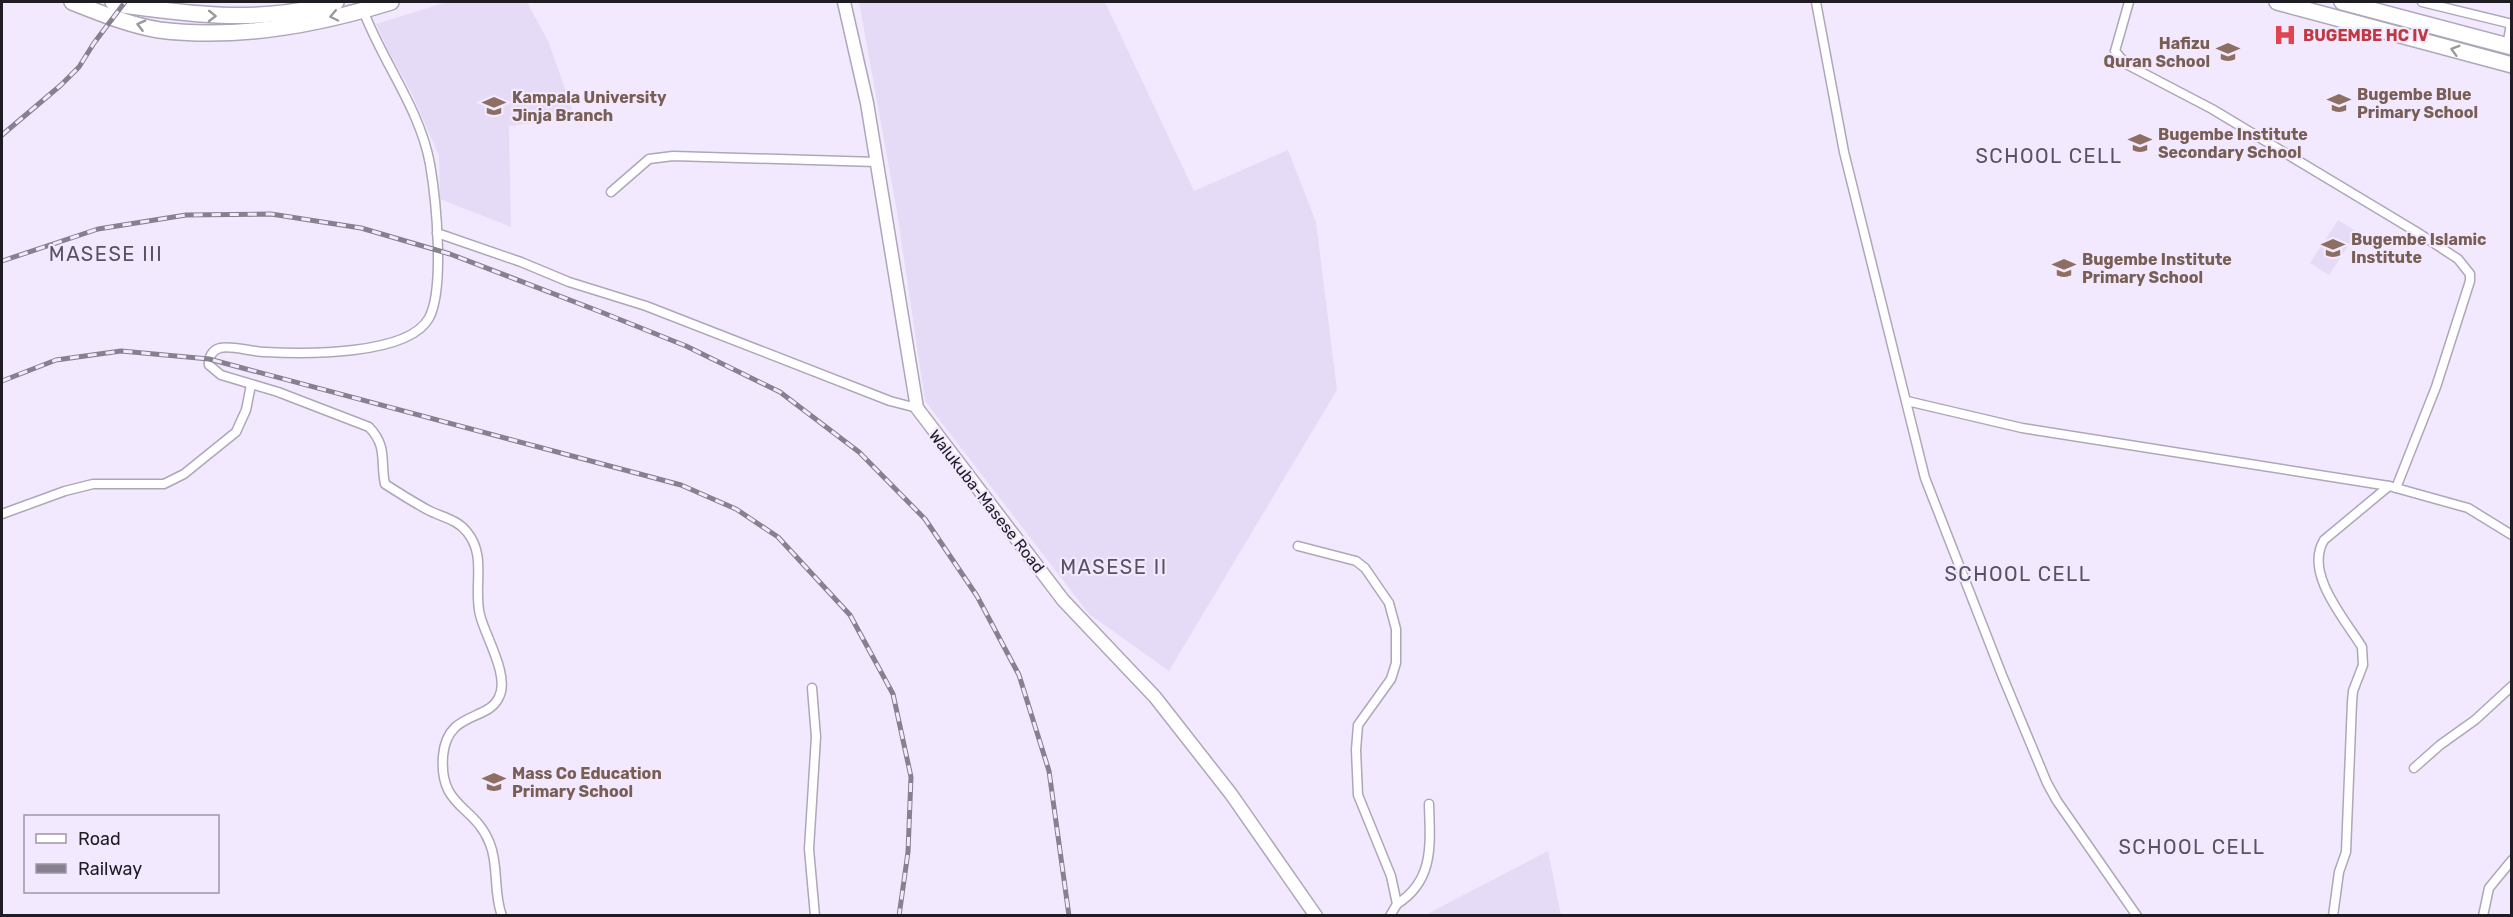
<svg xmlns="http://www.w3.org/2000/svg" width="2513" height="917" font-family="Rubik,sans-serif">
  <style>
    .built { fill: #e6dbf6 }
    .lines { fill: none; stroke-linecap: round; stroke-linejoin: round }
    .street-casing { stroke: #aea6b9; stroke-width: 11 }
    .secondary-casing { stroke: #aea6b9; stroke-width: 15 }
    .highway-casing { stroke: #aea6b9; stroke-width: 18 }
    .street { stroke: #fff; stroke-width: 8 }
    .secondary { stroke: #fff; stroke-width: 12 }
    .highway { stroke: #fff; stroke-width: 15 }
    .rail-casing { stroke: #86808f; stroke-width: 5 }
    .rail { stroke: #f2e9fe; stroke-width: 3; stroke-dasharray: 9; stroke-linecap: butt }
    .oneway { stroke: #9a999c }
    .labels { text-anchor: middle; stroke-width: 4.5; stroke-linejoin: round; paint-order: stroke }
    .health-label { font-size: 16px; font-weight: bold; fill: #be3a42; stroke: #f2e9fe; text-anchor: start }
    .education-label { font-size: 16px; font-weight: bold; fill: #785e54; stroke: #f2e9fe; text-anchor: start }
    .street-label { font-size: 16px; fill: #1f1c24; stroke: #f2e9fe }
    .quarter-label { font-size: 20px; letter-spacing: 1.5px; fill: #595263; stroke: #f2e9fe }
  </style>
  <rect width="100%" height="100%" fill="#f2e9fe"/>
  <!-- built -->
  <g class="built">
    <polygon points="447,2 527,2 549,43 575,117 509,126 511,227 440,199 439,156 412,94 391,56 376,24"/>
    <polygon points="859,2 1105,2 1194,191 1288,150 1316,222 1337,390 1169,671 1089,614 925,401 897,212"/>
    <polygon points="2338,220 2357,232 2329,275 2310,263"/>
    <polygon points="1548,851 1561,915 1425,915"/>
  </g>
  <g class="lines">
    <!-- street casing -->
    <g class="street-casing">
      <g id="street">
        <polyline points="1816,2 1844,152 1925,478 2002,675 2047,783 2057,801 2137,916"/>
        <polyline points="2129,2 2115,51 2126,64 2212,109 2420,234 2458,259 2470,274 2470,281 2436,387 2396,488"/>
        <polyline points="2422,2 2512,24"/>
        <path d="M363,10C383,63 420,109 430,164C436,199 445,288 429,318C408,356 304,354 265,352C253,352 230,345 220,348C212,350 208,358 209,365L221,375L278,392L369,427C388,447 380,461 385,484C399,493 413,502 428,510C441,517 457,519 467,532C487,556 473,587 480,615C485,636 510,676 499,697C488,722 447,710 443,756C439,809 475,804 490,844C499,866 493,893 502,916"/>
        <polyline points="2507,46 2511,24"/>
        <polyline points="611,192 649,159 673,156 877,162"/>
        <polyline points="437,233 521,262 569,282 646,306 890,401 917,408"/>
        <polyline points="1907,401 2022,428 2389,486 2468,508 2512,535"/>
        <polyline points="2,514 65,491 93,484 164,484 184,474 236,432 246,410 251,385"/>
        <polyline points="1298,546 1356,561 1365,568 1389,603 1396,629 1396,663 1391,679 1358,725 1356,750 1358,795 1391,876 1397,904 1390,916"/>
        <polyline points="812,688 816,737 809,849 815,916"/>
        <polyline points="2414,768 2440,745 2475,720 2512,686"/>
        <path d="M1397,904C1435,880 1430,843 1429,804"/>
        <path d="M2333,916L2339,872L2346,852L2352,702L2353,691L2363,665L2362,647C2344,618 2304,573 2324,540L2389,486"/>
        <polyline points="2483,916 2489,888 2512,860"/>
      </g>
    </g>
    <!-- secondary casing -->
    <g class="secondary-casing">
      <polyline id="secondary" points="844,2 867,103 917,408 1063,600 1155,697 1231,794 1316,916"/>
    </g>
    <!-- highway casing -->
    <g class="highway-casing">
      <g id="highway">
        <path d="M72,2C100,13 129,25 159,30C237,40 317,25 391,2"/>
        <path d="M113,2L123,5C195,15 265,24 336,2"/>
        <polyline points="2277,2 2512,65"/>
        <polyline points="2342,2 2512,47"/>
      </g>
    </g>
    <!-- street -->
    <use href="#street" class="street"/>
    <!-- secondary -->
    <use href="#secondary" class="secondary"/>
    <!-- highway -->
    <use href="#highway" class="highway"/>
    <!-- rail casing -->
    <g class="rail-casing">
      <g id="rail">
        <polyline points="2,135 61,85 79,67 94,43 125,2"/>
        <polyline points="2,261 98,229 186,215 271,214 361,228 450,254 601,312 686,346 780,392 859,452 925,519 977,596 1019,675 1049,771 1069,916"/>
        <polyline points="2,381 56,360 121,351 209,359 681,485 736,509 778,537 850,615 893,694 911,777 908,852 899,916"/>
      </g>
    </g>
    <!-- rail -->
    <use href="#rail" class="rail"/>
  </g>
  <!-- one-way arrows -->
  <defs><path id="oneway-chevron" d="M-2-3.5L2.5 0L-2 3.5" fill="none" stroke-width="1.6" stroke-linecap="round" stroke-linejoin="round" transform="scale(1.5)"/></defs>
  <g class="oneway">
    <use href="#oneway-chevron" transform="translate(212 16) rotate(1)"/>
    <use href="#oneway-chevron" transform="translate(334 16) rotate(168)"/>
    <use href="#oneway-chevron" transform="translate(141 25) rotate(-166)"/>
    <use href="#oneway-chevron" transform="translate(2455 50) rotate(-164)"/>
  </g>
  <!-- icons -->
  <defs>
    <g id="hospital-bare" transform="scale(1.8)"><path d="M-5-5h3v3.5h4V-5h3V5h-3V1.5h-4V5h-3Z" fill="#e0444e" stroke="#f2e9fe" stroke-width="2.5" paint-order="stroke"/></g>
    <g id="school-bare" transform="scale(1.8)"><path d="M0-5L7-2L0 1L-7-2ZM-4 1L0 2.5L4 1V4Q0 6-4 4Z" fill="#8d6e63" stroke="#f2e9fe" stroke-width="2.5" paint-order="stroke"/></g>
    <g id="university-bare" transform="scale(1.8)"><path d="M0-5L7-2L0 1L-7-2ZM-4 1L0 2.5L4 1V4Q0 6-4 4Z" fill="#8d6e63" stroke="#f2e9fe" stroke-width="2.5" paint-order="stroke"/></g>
  </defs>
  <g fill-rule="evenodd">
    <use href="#hospital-bare" x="2285" y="35"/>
    <use href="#school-bare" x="2228" y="52"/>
    <use href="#school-bare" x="2339" y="103"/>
    <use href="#university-bare" x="494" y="106"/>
    <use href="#school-bare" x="2140" y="143"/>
    <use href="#school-bare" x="2333" y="248"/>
    <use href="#school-bare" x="2064" y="268"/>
    <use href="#school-bare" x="494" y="782"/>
  </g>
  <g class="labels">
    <!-- health labels -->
    <g class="health-label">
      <text x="2303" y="41">BUGEMBE HC IV</text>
    </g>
    <!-- education labels -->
    <g class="education-label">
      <text x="2210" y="49" text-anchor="end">Hafizu<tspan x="2210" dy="18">Quran School</tspan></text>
      <text x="2357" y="100">Bugembe Blue<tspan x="2357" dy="18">Primary School</tspan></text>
      <text x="512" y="103">Kampala University<tspan x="512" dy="18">Jinja Branch</tspan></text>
      <text x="2158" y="140">Bugembe Institute<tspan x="2158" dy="18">Secondary School</tspan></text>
      <text x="2351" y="245">Bugembe Islamic<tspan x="2351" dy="18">Institute</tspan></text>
      <text x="2082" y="265">Bugembe Institute<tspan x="2082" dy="18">Primary School</tspan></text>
      <text x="512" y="779">Mass Co Education<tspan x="512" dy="18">Primary School</tspan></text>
    </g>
    <!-- street labels -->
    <g class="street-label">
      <text transform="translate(987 501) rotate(52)" y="6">Walukuba-Masese Road</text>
    </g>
    <!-- quarter labels -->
    <g class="quarter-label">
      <text x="2049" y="163">SCHOOL CELL</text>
      <text x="106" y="261">MASESE III</text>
      <text x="1114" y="574">MASESE II</text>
      <text x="2018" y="581">SCHOOL CELL</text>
      <text x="2192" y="854">SCHOOL CELL</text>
    </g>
  </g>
  <!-- border -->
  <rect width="2513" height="917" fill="none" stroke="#1f1c24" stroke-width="6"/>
  <!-- legend -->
  <rect x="24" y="815" width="195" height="78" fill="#f2e9fe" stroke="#9e97a7" stroke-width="1.5"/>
  <rect x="36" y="834" width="30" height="9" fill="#ffffff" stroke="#9e97a7" stroke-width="1.5"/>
  <text x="78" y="845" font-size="18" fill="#1f1c24">Road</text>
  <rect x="36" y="864" width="30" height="9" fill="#86808f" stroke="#9e97a7" stroke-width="1.5"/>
  <text x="78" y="875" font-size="18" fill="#1f1c24">Railway</text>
</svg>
